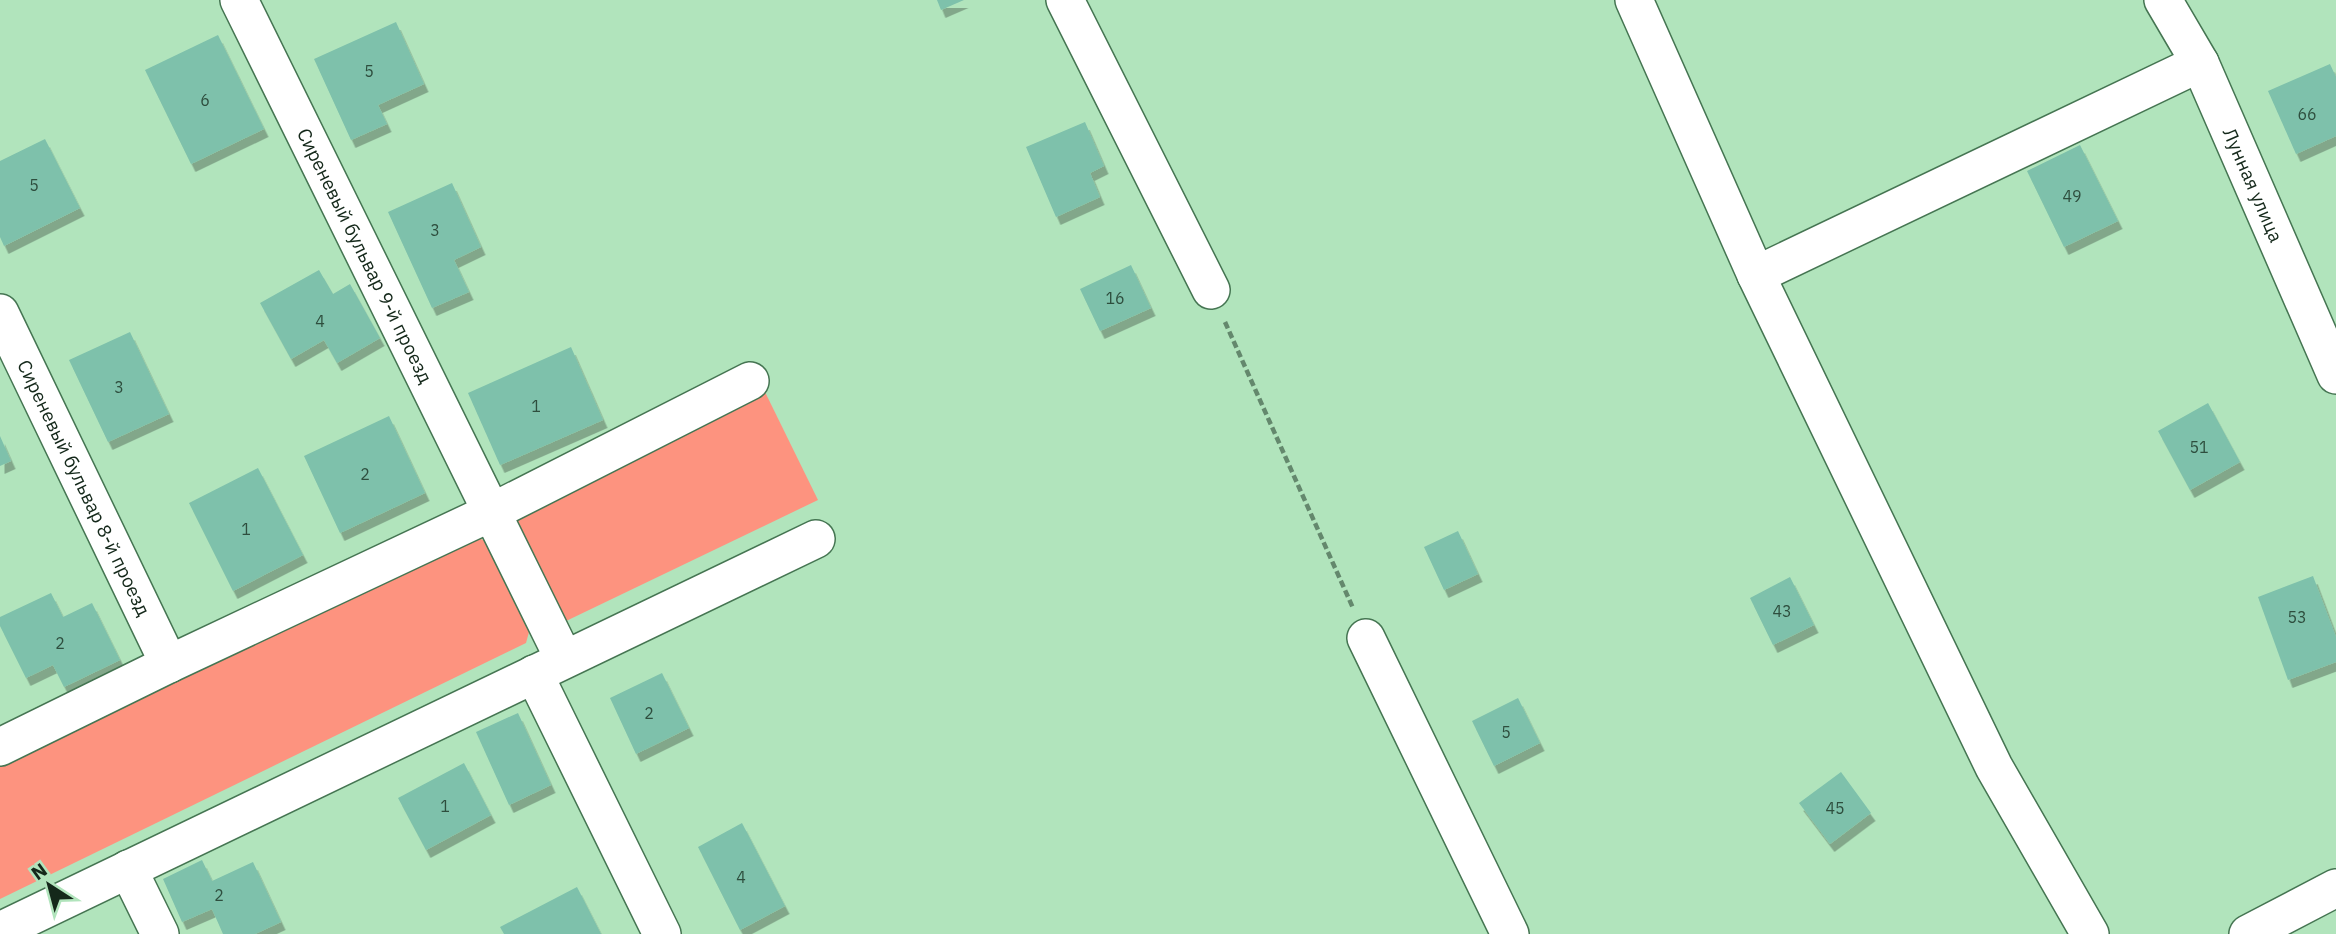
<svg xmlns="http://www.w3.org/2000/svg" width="2336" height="934" font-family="'IBM Plex Sans',sans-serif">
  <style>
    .green { fill: #fd937f }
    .building { fill: #7ec1ab; filter: url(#shadow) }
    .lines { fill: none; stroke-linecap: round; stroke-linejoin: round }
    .minor-casing { stroke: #457552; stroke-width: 40 }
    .path { stroke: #64886d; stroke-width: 4.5; stroke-dasharray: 7 3.5; stroke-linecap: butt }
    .minor { stroke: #fff; stroke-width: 37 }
    .labels { text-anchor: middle; stroke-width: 5; stroke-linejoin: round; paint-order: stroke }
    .number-label { font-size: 16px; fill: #2e4e3e }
    .street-label { font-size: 19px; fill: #14281a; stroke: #b1e4bc }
  </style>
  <defs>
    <filter id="shadow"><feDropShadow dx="4.5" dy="8" stdDeviation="0" flood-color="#0004"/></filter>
  </defs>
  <rect width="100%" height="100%" fill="#b1e4bc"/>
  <!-- green -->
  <g class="green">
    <polygon points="765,392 818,500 564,622 514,517 527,507"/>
    <polygon points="477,537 485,541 529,632 526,643 0,899 0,764"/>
  </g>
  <!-- building -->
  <g class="building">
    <polygon points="937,0 964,0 941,10"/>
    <polygon points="396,22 424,84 378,105 387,124 351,140 314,59"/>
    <polygon points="218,35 264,129 191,164 145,70"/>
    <polygon points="2330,64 2336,77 2336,136 2296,154 2268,91"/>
    <polygon points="1085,122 1104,166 1090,173 1100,197 1056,217 1026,147"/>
    <polygon points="45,139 80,208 4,246 0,237 0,161"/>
    <polygon points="2080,145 2118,221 2064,247 2027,171"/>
    <polygon points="452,183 481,247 454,260 469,292 432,308 388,212"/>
    <polygon points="1131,265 1151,308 1100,331 1080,289"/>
    <polygon points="319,270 333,294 350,284 380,338 337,363 324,340 291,359 260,303"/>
    <polygon points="130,332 169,414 108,442 69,360"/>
    <polygon points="571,347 603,420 500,465 468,393"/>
    <polygon points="2208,403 2240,462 2190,490 2158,431"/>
    <polygon points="389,416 425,493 340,533 304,456"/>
    <polygon points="0,436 11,461 0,466"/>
    <polygon points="258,468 303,555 233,591 189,503"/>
    <polygon points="1458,531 1478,574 1444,590 1424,547"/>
    <polygon points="2313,576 2336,637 2336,662 2288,680 2258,597"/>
    <polygon points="1790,577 1814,625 1773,645 1750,598"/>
    <polygon points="51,593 63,617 92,603 120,660 64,687 53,665 26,678 0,626 0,617"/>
    <polygon points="662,673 689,728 636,754 610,698"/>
    <polygon points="1518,698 1540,743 1494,766 1472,721"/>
    <polygon points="518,713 551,785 509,805 476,732"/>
    <polygon points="464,763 491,815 426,850 398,798"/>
    <polygon points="1841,772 1871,813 1830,844 1799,803"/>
    <polygon points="742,823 785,906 740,930 698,847"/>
    <polygon points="202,860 212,881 253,862 281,922 255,934 223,934 212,909 182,922 163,879"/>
    <polygon points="577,887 601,934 504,934 500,927"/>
  </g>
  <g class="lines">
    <!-- minor casing -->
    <g class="minor-casing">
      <g id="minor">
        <path id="s1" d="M239,0L564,659"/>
        <polyline points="1065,0 1211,290"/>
        <polyline points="1634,0 1756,275 1994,767 2090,934"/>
        <path id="s2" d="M2163,0L2200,63L2336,375"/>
        <polyline points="1756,275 2200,63"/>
        <path id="s3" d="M0,313L169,664"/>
        <polyline points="1366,638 1510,934"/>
        <polyline points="534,674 662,934"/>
        <polyline points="0,747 169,664 492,512 750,381"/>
        <polyline points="128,869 160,934"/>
        <polyline points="0,931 816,539"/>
        <polyline points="2248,934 2336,888"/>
      </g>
    </g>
    <!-- path -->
    <polyline class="path" points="1225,322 1353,608"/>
    <!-- minor -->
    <use href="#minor" class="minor"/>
  </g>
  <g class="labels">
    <!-- number labels -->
    <g class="number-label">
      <text x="369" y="77">5</text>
      <text x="205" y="106">6</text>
      <text x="2307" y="120">66</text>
      <text x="34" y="191">5</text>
      <text x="2072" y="202">49</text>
      <text x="435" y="236">3</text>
      <text x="1115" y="304">16</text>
      <text x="320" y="327">4</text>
      <text x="119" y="393">3</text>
      <text x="536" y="412">1</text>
      <text x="2199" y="453">51</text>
      <text x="365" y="480">2</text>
      <text x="246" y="535">1</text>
      <text x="1782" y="617">43</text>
      <text x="2297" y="623">53</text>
      <text x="60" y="649">2</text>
      <text x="649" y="719">2</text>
      <text x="1506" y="738">5</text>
      <text x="445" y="812">1</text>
      <text x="1835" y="814">45</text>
      <text x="741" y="883">4</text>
      <text x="219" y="901">2</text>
    </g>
    <!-- street labels -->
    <g class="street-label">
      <text dy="7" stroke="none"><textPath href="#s2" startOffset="206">Лунная улица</textPath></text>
      <text dy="7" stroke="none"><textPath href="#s1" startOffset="285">Сиреневый бульвар 9-й проезд</textPath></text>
      <text dy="7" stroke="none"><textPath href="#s3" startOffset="194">Сиреневый бульвар 8-й проезд</textPath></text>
    </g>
  </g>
  <!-- north arrow -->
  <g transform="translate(49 885) rotate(324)" stroke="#b1e4bc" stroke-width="5" paint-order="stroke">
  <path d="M0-5L12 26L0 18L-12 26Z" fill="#14281a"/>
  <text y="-10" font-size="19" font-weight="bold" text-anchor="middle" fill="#14281a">N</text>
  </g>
</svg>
